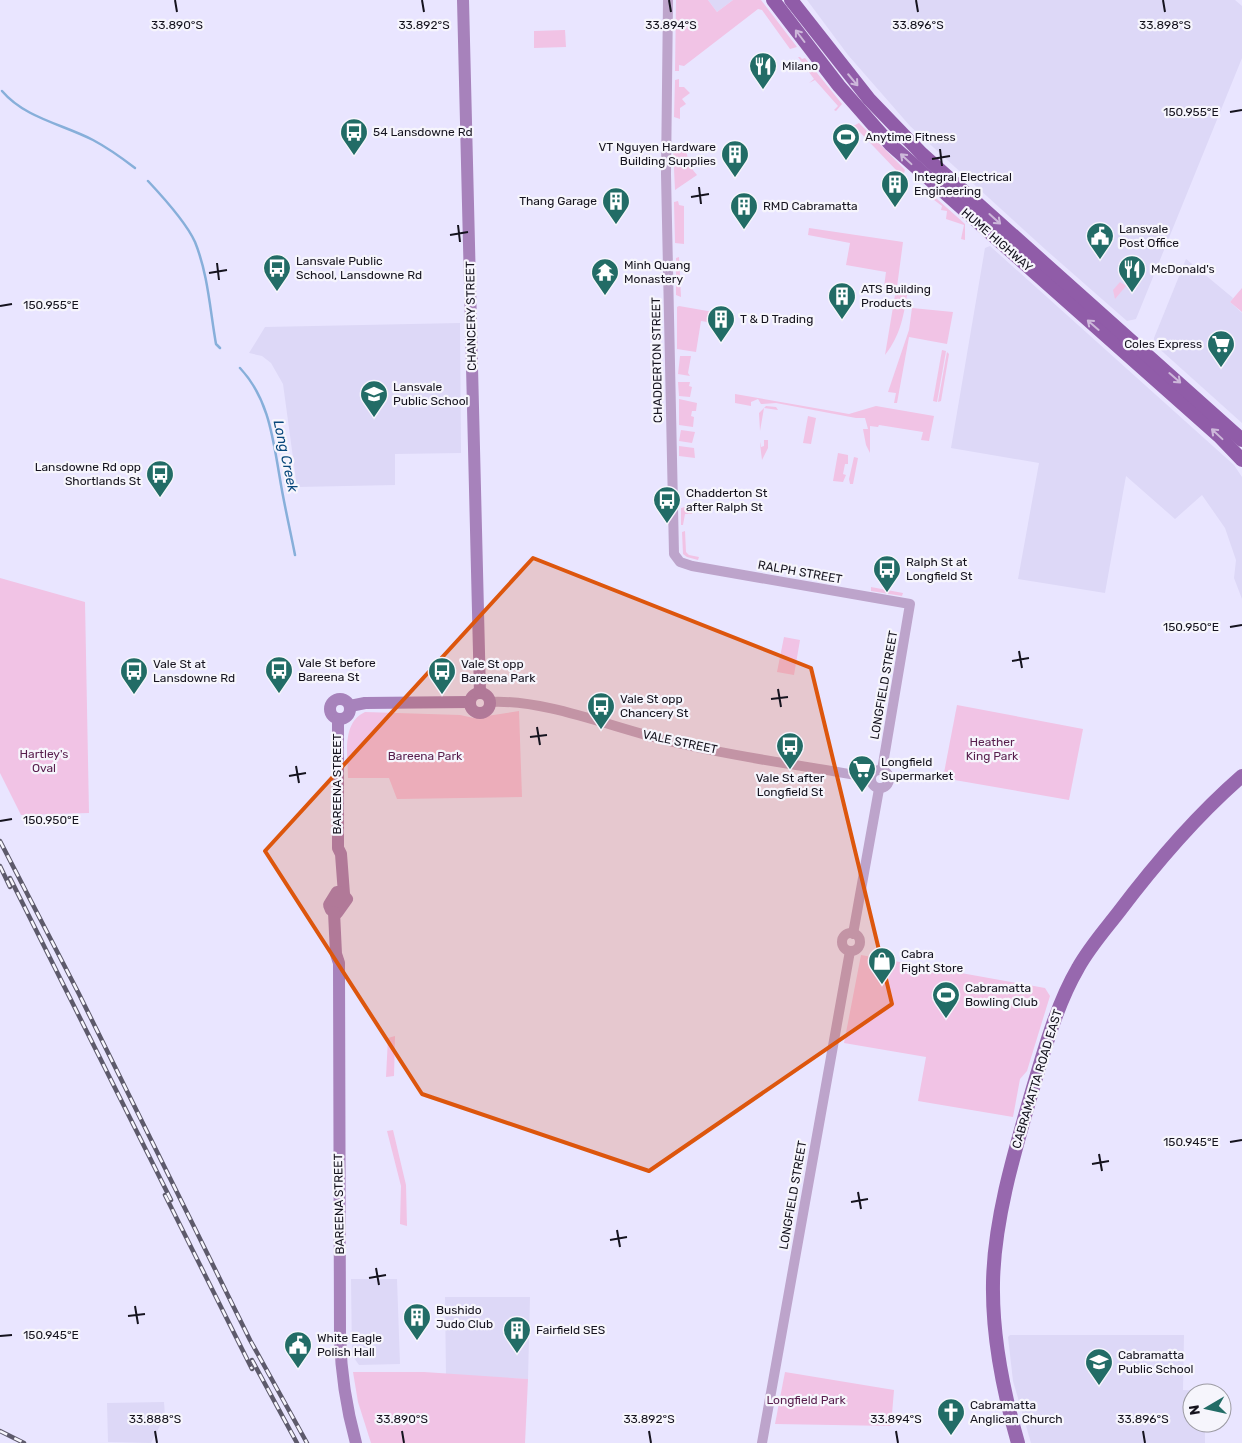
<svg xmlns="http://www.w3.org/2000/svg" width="1242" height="1443" font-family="Rubik,sans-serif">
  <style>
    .built { fill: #ddd8f7 }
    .green { fill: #f1c3e5 }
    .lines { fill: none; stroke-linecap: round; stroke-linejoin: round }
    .stream { stroke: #87afda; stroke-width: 2.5 }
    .tertiary { stroke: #bda4cb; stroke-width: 10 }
    .secondary { stroke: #a782bb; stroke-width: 12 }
    .primary { stroke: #9768ae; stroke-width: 14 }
    .trunk { stroke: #905ca8; stroke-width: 14 }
    .rail-casing { stroke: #5d5a6b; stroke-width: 4.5 }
    .rail { stroke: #f6f5fc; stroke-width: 2.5; stroke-dasharray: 8; stroke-linecap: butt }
    .oneway { stroke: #cdb8da }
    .marked { fill: #dd560d; fill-opacity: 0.2; stroke: #dd560d; stroke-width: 4; stroke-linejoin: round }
    .ticks { fill: none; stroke: #15131e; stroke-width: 2 }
    .labels { text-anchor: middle; stroke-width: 4.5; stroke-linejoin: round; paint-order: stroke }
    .poi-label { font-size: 12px; fill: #15131e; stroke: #f6f5fc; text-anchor: start }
    .street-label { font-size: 12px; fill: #15131e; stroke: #f6f5fc }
    .park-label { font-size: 12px; fill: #581e4d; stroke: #f6f5fc }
    .water-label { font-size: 14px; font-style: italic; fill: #08477b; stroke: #f6f5fc }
    .ticks-label { font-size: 12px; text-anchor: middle; fill: #15131e; stroke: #f6f5fc; stroke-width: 4.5; stroke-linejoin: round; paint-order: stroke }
  </style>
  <rect width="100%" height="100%" fill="#e9e5ff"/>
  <!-- built -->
  <g class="built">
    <polygon points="708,0 733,0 717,12"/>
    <polygon points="807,0 1235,0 1242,6 1242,58 1136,319 1127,321 1046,250 910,126 848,55"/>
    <polygon points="990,246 1234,465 1242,477 1242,599 1234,578 1236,560 1225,528 1202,495 1175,519 1126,476 1105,593 1018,579 1039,463 951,448 985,248"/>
    <polygon points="1186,259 1233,298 1230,302 1242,313 1242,423 1154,344 1154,338"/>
    <polygon points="460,323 461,453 395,454 395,485 297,487 283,384 271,363 262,356 249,353 265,327"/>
    <polygon points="351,1279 397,1279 400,1364 359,1365 352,1355"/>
    <polygon points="445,1297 530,1297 528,1379 446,1376"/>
    <polygon points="1010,1335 1184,1335 1183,1390 1205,1391 1192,1393 1192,1423 1205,1423 1205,1443 1031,1443 1013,1381 1008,1337"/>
    <polygon points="164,1402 165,1416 151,1443 108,1442 107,1403"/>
  </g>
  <!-- green -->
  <g class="green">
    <polygon points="676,0 708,0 717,12 733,0 761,0 797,47 790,49 762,10 758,9 684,66 679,65 679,71 675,71"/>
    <polygon points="565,30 566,47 534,48 534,31"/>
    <polygon points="798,57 800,57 802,59 805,58 842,104 836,111 834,110 838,106 815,80 809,83 814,79"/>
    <polygon points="679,79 679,87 684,87 690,93 682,99 686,104 680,108 680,119 674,117 675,80"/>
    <polygon points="859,123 905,170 904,173 886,186 897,171 855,127 850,131 847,129"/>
    <path d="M682,145C690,156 687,165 697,175L675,190L673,147Z"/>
    <polygon points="927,190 965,224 965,240 961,239 964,225 946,219 947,211 941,210 942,206 925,193"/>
    <polygon points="678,201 679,205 684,206 684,244 675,243 674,202"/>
    <path d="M809,228L903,242L897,287L908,289C904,314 901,335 885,355L896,289L884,287L886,272L846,265L850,243L808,235Z"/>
    <polygon points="679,257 681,297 676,295 676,258"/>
    <polygon points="1120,282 1126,286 1115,299 1113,290"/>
    <polygon points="1242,288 1242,312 1230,302"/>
    <polygon points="679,306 719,313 720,324 701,321 696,352 677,349 677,307"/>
    <polygon points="912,308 953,312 947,344 909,337 897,403 894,403 896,393 888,392 909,330"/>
    <polygon points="942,350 946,351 937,402 933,401"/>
    <polygon points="947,352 949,354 941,401 938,402"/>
    <polygon points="680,356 691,356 688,373 690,376 678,374"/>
    <polygon points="678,382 690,382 689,386 692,387 690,397 679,396"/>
    <polygon points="735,394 849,414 876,406 934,416 929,441 921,440 923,432 879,425 878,427 870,426 870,453 866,445 863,429 868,429 865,418 856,418 776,403 761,404 758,399 751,402 751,406 735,403"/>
    <polygon points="679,399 697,403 696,411 692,411 691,416 694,417 693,427 679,425"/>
    <polygon points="766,406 776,407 778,410 764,408 760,431 759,413"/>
    <polygon points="808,416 816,418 811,444 803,443"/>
    <polygon points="681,430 695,432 692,443 679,441"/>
    <polygon points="764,440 768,440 768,448 762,460 760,444 760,442 761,447 764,446"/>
    <polygon points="679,446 694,448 695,458 679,456"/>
    <polygon points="838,453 848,455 848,464 845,464 843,474 846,475 843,482 833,481"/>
    <polygon points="854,457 858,458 853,484 850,484 849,479"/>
    <polygon points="685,507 694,509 692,514 685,514 683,525 681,525 681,508"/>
    <polygon points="685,531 686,552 689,555 699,557 698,560 687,557 683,554 682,532"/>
    <polygon points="0,578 85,602 89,813 21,815 0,773"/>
    <polygon points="871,587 903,593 902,596 871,591"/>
    <polygon points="784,637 800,640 794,675 777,672"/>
    <polygon points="957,705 1083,729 1069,800 943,778"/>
    <path d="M519,711L522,797L397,799L389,778H348C348,756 341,723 365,712L460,715L474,718Z"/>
    <polygon points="861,955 1045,988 1050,996 1030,1061 1027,1071 1020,1079 1013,1117 918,1101 926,1057 844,1043"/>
    <polygon points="395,1036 394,1076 386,1077 388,1038"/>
    <polygon points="393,1130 406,1185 407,1226 400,1224 401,1186 387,1131"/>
    <polygon points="353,1372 424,1372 528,1379 525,1443 371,1443 358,1402"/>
    <polygon points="785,1372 894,1390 891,1426 775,1424"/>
  </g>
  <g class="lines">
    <!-- stream -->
    <g class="stream">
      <path d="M2,91C25,118 62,124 93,140C108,148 122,158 135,168"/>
      <path d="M148,181C163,197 186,222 195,242C208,274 210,310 216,344L220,348"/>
      <path d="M240,368C269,399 273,439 280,479C284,504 290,529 295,555"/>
    </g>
    <!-- tertiary -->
    <g class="tertiary">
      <polyline points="668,0 666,174 674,554 680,562 692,566 910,604 882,770"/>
      <path d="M490,702C544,699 611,727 665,740C732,757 803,765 871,778"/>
      <circle cx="880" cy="779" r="9"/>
      <circle cx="851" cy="942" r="9"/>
      <polyline points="853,934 879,789"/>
      <polyline points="762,1443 850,951"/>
    </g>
    <!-- secondary -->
    <g class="secondary">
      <polyline points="463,0 480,693"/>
      <circle cx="480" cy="703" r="10"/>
      <circle cx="340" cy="709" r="10"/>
      <polyline points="350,706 365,703 470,702"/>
      <polyline points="338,719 338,848 341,854 344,894"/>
      <polygon points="337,892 342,893 347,899 337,913 331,910 329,905"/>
      <path d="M334,912L336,954L339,963L340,1337C341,1374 346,1407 356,1443"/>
    </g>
    <!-- primary -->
    <path class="primary" d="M1018,1443C1003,1391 992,1338 993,1283C994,1219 1015,1150 1033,1088C1045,1048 1057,1004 1078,968C1089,948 1104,931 1118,913C1155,864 1196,816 1242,776"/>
    <!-- trunk -->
    <g class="trunk">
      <polyline points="773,0 839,86 890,144 1219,436 1242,460"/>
      <polyline points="791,0 869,99 922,154 1242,440"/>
    </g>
    <!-- rail casing -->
    <g class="rail-casing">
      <g id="rail">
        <polyline points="0,841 79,994 250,1340 307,1443"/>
        <polyline points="0,866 10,887"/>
        <polyline points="10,878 171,1200"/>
        <polyline points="165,1195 252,1369"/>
        <polyline points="252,1360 297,1443"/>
        <polyline points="0,1431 24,1443"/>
      </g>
    </g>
    <!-- rail -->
    <use href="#rail" class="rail"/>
  </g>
  <!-- one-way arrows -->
  <defs><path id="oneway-shaft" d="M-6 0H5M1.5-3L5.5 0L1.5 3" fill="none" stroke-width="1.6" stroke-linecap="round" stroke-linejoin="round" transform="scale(1.25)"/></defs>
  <g class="oneway">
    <use href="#oneway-shaft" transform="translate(800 36) rotate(-127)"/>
    <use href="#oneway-shaft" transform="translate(853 80) rotate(50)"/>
    <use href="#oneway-shaft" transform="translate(906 159) rotate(-137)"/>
    <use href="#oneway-shaft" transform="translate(995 219) rotate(42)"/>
    <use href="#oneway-shaft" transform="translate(1093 325) rotate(-139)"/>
    <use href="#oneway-shaft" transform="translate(1175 378) rotate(41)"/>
    <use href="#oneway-shaft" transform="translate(1217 434) rotate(-137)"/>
  </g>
  <!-- marked area -->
  <path class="marked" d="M533,558L811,668L892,1004L649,1171L422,1094L265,851Z"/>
  <!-- ticks -->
  <path class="ticks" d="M175,0L177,12M422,0L424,12M669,0L671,12M916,0L918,12M1163,0L1165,12M1230,112L1242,110M940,149L942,166M932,159L950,156M699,187L701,204M691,197L709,194M458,225L460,242M450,235L468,232M217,263L219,280M209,273L227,270M0,306L12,304M1230,627L1242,625M1019,651L1022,668M1012,661L1029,658M778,689L781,707M771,699L788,697M537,727L540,745M530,737L547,735M296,766L299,783M289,776L306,773M0,821L12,819M1230,1142L1242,1140M1099,1154L1102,1171M1092,1164L1109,1161M858,1192L861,1209M851,1202L868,1199M617,1230L620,1247M610,1240L627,1237M376,1268L379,1285M369,1278L386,1275M135,1306L138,1324M128,1316L145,1314M0,1336L12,1335M155,1431L157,1443M402,1431L404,1443M649,1431L651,1443M896,1431L898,1443M1143,1431L1145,1443"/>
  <!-- icons -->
  <defs>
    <g id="restaurant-pin" transform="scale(1.4375)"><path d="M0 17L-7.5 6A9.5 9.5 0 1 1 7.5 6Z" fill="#226c66" stroke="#f6f5fc"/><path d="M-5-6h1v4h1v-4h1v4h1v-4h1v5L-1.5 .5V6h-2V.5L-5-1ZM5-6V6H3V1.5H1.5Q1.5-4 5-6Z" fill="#fff"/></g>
    <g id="bus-pin" transform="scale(1.4375)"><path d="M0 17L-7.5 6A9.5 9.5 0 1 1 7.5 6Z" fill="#226c66" stroke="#f6f5fc"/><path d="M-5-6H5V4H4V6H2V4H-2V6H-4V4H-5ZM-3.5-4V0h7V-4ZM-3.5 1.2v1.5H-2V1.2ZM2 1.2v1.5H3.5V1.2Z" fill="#fff"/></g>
    <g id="stadium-pin" transform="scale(1.4375)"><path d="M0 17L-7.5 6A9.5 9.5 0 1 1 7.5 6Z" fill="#226c66" stroke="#f6f5fc"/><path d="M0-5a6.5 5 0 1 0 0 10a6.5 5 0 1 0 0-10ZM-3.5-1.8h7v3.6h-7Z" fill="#fff"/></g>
    <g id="building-pin" transform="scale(1.4375)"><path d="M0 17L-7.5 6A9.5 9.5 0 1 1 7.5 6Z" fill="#226c66" stroke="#f6f5fc"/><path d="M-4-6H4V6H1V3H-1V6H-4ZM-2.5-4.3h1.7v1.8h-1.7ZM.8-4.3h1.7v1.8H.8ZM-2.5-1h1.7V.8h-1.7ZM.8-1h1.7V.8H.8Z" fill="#fff"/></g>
    <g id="civic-pin" transform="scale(1.4375)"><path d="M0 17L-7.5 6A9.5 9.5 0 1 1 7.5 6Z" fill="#226c66" stroke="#f6f5fc"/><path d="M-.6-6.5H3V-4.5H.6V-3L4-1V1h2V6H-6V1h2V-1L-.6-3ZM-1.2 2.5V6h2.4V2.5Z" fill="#fff"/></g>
    <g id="temple-pin" transform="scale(1.4375)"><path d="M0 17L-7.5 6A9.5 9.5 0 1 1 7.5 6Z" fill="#226c66" stroke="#f6f5fc"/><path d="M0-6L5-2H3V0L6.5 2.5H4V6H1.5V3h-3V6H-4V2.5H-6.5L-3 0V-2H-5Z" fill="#fff"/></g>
    <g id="supermarket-pin" transform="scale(1.4375)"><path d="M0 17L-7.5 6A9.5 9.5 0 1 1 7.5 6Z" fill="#226c66" stroke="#f6f5fc"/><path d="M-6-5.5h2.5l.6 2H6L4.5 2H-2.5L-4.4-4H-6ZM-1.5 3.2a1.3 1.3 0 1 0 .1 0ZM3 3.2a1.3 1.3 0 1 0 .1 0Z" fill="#fff"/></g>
    <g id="school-pin" transform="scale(1.4375)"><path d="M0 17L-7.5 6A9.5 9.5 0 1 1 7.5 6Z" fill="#226c66" stroke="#f6f5fc"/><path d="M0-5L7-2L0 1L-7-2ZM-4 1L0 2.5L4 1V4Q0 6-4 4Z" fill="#fff"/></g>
    <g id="shop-pin" transform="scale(1.4375)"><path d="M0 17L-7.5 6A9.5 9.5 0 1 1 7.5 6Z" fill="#226c66" stroke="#f6f5fc"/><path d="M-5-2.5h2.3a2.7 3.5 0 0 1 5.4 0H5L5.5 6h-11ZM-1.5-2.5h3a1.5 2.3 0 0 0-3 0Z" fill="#fff"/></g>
    <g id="church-pin" transform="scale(1.4375)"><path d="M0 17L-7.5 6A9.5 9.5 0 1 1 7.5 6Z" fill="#226c66" stroke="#f6f5fc"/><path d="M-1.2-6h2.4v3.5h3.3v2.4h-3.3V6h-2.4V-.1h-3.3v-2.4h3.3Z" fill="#fff"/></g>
  </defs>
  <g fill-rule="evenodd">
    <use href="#restaurant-pin" x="763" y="66"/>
    <use href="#bus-pin" x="354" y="132"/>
    <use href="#stadium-pin" x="846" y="137"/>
    <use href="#building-pin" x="735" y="154"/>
    <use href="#building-pin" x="895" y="184"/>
    <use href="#building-pin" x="616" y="201"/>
    <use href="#building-pin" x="744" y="206"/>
    <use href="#civic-pin" x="1100" y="236"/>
    <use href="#bus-pin" x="277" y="268"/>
    <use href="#restaurant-pin" x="1132" y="269"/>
    <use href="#temple-pin" x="605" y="272"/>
    <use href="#building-pin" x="842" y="296"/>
    <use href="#building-pin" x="721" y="319"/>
    <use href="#supermarket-pin" x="1221" y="344"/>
    <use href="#school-pin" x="374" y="394"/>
    <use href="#bus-pin" x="160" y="474"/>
    <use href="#bus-pin" x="667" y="500"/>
    <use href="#bus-pin" x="887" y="569"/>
    <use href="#bus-pin" x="279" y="670"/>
    <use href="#bus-pin" x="134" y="671"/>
    <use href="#bus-pin" x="442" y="671"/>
    <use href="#bus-pin" x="601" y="706"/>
    <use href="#bus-pin" x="790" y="746"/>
    <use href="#supermarket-pin" x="862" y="769"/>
    <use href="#shop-pin" x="882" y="961"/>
    <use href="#stadium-pin" x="946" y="995"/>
    <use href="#building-pin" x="417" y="1317"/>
    <use href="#building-pin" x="517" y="1330"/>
    <use href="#civic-pin" x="298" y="1345"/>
    <use href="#school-pin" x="1099" y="1362"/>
    <use href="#church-pin" x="951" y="1412"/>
  </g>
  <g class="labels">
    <!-- poi labels -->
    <g class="poi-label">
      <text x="782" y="70">Milano</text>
      <text x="373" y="136">54 Lansdowne Rd</text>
      <text x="865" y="141">Anytime Fitness</text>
      <text x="716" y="151" text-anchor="end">VT Nguyen Hardware<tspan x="716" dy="14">Building Supplies</tspan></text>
      <text x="914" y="181">Integral Electrical<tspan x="914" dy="14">Engineering</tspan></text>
      <text x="597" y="205" text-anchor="end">Thang Garage</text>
      <text x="763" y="210">RMD Cabramatta</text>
      <text x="1119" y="233">Lansvale<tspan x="1119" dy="14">Post Office</tspan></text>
      <text x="296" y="265">Lansvale Public<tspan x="296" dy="14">School, Lansdowne Rd</tspan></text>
      <text x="624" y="269">Minh Quang<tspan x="624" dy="14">Monastery</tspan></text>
      <text x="1151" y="273">McDonald's</text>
      <text x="861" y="293">ATS Building<tspan x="861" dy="14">Products</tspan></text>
      <text x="740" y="323">T &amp; D Trading</text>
      <text x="1202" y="348" text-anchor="end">Coles Express</text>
      <text x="393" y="391">Lansvale<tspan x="393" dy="14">Public School</tspan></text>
      <text x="141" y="471" text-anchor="end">Lansdowne Rd opp<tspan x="141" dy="14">Shortlands St</tspan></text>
      <text x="686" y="497">Chadderton St<tspan x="686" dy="14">after Ralph St</tspan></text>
      <text x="906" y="566">Ralph St at<tspan x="906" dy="14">Longfield St</tspan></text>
      <text x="298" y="667">Vale St before<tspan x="298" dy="14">Bareena St</tspan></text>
      <text x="153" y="668">Vale St at<tspan x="153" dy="14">Lansdowne Rd</tspan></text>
      <text x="461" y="668">Vale St opp<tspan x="461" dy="14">Bareena Park</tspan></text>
      <text x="620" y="703">Vale St opp<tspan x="620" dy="14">Chancery St</tspan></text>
      <text x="881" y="766">Longfield<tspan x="881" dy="14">Supermarket</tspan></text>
      <text x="790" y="782" text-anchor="middle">Vale St after<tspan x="790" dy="14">Longfield St</tspan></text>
      <text x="901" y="958">Cabra<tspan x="901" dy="14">Fight Store</tspan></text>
      <text x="965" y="992">Cabramatta<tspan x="965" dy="14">Bowling Club</tspan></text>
      <text x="436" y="1314">Bushido<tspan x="436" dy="14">Judo Club</tspan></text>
      <text x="536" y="1334">Fairfield SES</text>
      <text x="317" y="1342">White Eagle<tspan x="317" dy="14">Polish Hall</tspan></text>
      <text x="1118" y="1359">Cabramatta<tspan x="1118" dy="14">Public School</tspan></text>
      <text x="970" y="1409">Cabramatta<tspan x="970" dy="14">Anglican Church</tspan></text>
    </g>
    <!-- street labels -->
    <g class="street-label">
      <text transform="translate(997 240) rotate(41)" y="4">HUME HIGHWAY</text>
      <text transform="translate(471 316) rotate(-91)" y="4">CHANCERY STREET</text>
      <text transform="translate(657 360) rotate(-91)" y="4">CHADDERTON STREET</text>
      <text transform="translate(800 572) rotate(10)" y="4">RALPH STREET</text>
      <text transform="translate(884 685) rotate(-80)" y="4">LONGFIELD STREET</text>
      <text transform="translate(680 742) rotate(12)" y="4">VALE STREET</text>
      <text transform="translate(337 784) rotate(-90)" y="4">BAREENA STREET</text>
      <text transform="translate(1037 1079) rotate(-73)" y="4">CABRAMATTA ROAD EAST</text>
      <text transform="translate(793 1195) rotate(-80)" y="4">LONGFIELD STREET</text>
      <text transform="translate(339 1204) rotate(-91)" y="4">BAREENA STREET</text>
    </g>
    <!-- park labels -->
    <g class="park-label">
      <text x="992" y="746">Heather<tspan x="992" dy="14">King Park</tspan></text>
      <text x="44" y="758">Hartley's<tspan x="44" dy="14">Oval</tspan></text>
      <text x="425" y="760">Bareena Park</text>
      <text x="806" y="1404">Longfield Park</text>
    </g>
    <!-- water labels -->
    <g class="water-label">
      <text transform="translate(286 456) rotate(78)" y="5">Long Creek</text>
    </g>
  </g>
  <g class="ticks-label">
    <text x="1165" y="29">33.898°S</text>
    <text x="177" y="29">33.890°S</text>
    <text x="424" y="29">33.892°S</text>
    <text x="671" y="29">33.894°S</text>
    <text x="918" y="29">33.896°S</text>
    <text x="1191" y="116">150.955°E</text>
    <text x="51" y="309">150.955°E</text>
    <text x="1191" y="631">150.950°E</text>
    <text x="51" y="824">150.950°E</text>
    <text x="1191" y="1146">150.945°E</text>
    <text x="51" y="1339">150.945°E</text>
    <text x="155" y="1423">33.888°S</text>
    <text x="402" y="1423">33.890°S</text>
    <text x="649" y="1423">33.892°S</text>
    <text x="896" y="1423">33.894°S</text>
    <text x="1143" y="1423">33.896°S</text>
  </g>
  <!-- north arrow -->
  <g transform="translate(1207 1408) rotate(261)"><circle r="24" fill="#f6f5fc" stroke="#9c9ba3"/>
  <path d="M0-4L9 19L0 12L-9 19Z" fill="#226c66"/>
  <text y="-8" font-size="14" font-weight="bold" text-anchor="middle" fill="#15131e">N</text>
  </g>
</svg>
